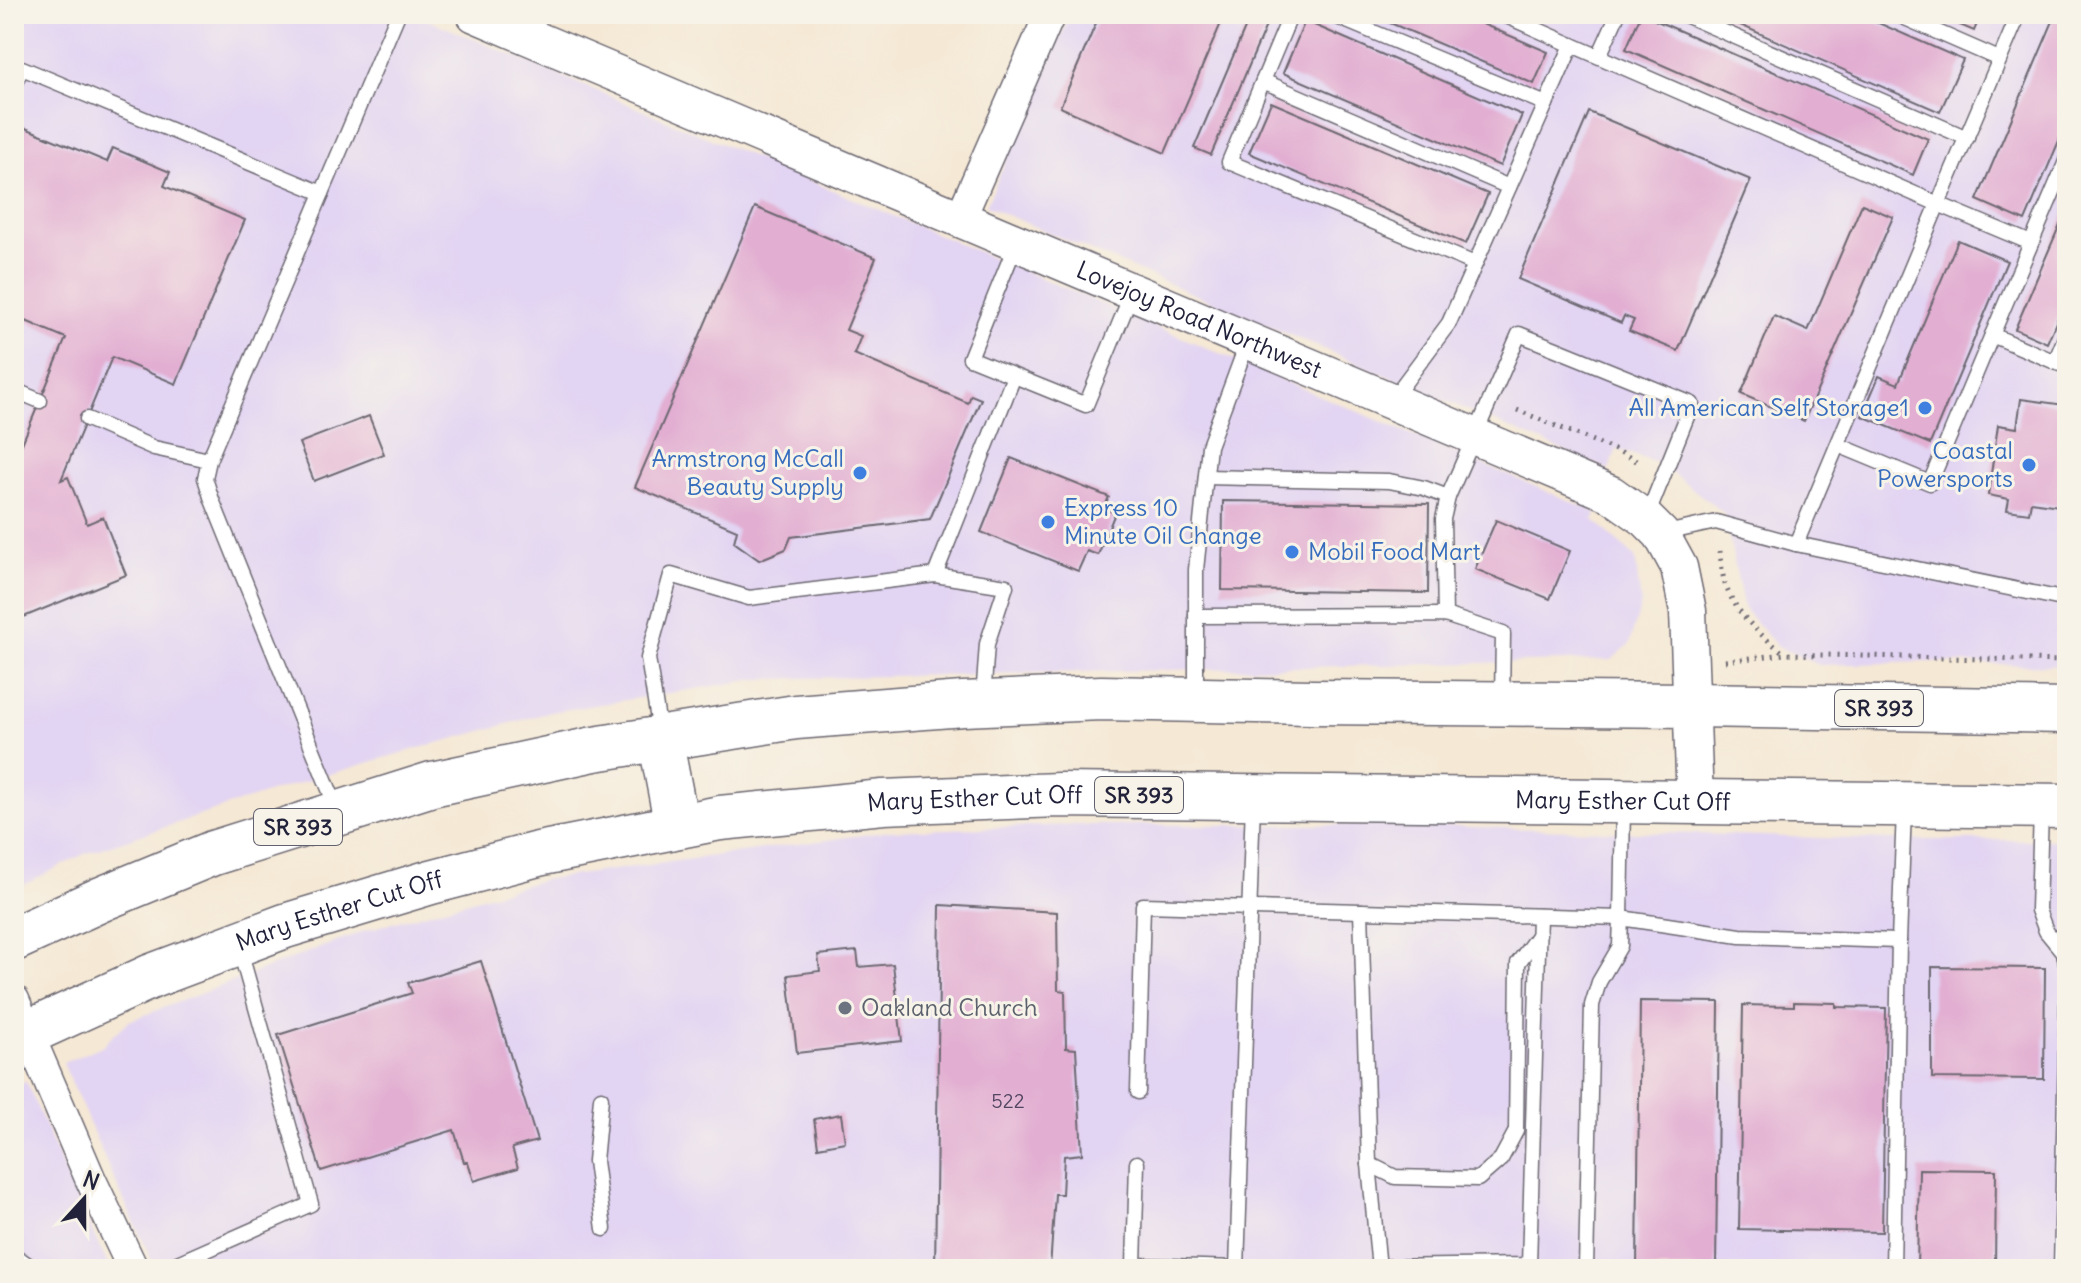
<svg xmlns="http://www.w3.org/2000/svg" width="2081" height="1283" font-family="Delius,sans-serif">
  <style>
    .built { fill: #e2d4f3 }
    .building { fill: #e2aed2 }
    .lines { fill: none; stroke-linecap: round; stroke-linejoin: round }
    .service-casing { stroke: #6c6771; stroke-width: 17 }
    .minor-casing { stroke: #6c6771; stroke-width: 33 }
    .tertiary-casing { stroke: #6c6771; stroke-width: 39 }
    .primary-casing { stroke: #6c6771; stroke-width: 47 }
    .path { stroke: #6c6771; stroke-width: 5; stroke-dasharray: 2 6; stroke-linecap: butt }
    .service { stroke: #fff; stroke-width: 14 }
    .minor { stroke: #fff; stroke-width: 30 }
    .tertiary { stroke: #fff; stroke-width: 36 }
    .primary { stroke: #fff; stroke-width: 44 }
    .shop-dot { fill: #3f7fe0; stroke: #f7f3e8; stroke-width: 3 }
    .worship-dot { fill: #6b7280; stroke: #f7f3e8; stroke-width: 3 }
    .labels { text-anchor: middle; stroke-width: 6; stroke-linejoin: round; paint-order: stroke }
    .number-label { font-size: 20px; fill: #524561 }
    .shield { fill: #f7f3e8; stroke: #62616f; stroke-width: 2 }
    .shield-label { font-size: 22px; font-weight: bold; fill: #22223b }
    .street-label { font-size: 24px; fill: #22223b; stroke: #f7f3e8 }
    .shop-label { font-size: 24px; fill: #366cbe; stroke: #f7f3e8; text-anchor: end }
    .worship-label { font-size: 24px; fill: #5b616d; stroke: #f7f3e8; text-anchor: start }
  </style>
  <rect width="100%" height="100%" fill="#f7f3e8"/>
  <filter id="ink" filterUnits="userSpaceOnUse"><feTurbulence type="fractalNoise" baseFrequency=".0125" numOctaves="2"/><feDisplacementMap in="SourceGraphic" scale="16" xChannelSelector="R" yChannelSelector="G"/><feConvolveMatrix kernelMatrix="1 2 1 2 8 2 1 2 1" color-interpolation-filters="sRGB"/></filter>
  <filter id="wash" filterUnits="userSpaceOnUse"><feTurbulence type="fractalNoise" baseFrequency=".006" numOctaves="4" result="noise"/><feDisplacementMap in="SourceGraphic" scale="32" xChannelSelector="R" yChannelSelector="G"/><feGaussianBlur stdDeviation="1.8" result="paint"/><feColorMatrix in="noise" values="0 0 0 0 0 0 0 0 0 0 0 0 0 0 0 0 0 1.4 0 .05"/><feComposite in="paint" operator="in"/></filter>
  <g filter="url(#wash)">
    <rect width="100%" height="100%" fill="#f5e8d4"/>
    <!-- built -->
    <g class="built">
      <polygon points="14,14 414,14 1596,512 1594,520 1635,557 1641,604 1629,645 1611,660 757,679 551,712 394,755 273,791 84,854 14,890"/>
      <polygon points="1071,14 2067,14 2067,666 1926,662 1819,665 1778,647 1744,609 1724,513 1662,465 1617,449 1609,470 986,206"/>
      <polygon points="1074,825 1405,825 1887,840 2067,840 2067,1269 156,1269 108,1166 63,1063 102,1046 129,1021 364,931 542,880 891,831"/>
      <polygon points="26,1081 72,1189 110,1269 14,1269 14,1087"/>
    </g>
    <g id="blocks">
      <!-- building -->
      <g class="building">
        <polygon points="1100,14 1225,14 1165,153 1060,107"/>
        <polygon points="1251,14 1271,14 1211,155 1194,148"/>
        <polygon points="1369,14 1459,14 1548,52 1534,84"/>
        <polygon points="1641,14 1928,139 1913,175 1626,49"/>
        <polygon points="1715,14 1858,14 1963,60 1940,112"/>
        <polygon points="1934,14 1981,14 1974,31"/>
        <polygon points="2056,14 2067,14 2067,122 2025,221 1977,200"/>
        <polygon points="1305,21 1522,115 1500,166 1283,73"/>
        <polygon points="1271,102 1488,194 1466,244 1249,153"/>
        <polygon points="1589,112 1751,180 1678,351 1629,331 1634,320 1624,316 1621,323 1518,279"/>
        <polygon points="23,127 107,162 113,148 170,172 164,186 245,220 176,384 112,357 61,480 68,477 87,524 103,517 126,575 14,621 14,463 66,338 14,316 14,150"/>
        <polygon points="1862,204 1893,217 1804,421 1741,394 1774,316 1808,331"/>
        <polygon points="755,207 876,258 846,330 861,336 854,354 968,403 971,395 981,399 930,519 791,537 786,549 759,560 734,542 737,530 635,487"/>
        <polygon points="2067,208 2067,297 2047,343 2015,329"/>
        <polygon points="1958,240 2007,261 1930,444 1862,416 1879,376 1898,384"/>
        <polygon points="2021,399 2065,405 2061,434 2067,435 2067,507 2031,502 2029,513 2007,510 2009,499 1988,495 1998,425 2017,428"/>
        <polygon points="369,416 384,454 314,481 299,443"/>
        <polygon points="1011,458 1109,497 1104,508 1115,513 1098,555 1087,551 1078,571 981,532"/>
        <polygon points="1223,501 1429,504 1428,593 1222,590"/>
        <polygon points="1496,520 1570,551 1550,599 1475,569"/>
        <polygon points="940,905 1057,912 1058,990 1065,991 1066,1048 1076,1049 1082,1154 1064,1156 1062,1194 1055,1194 1050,1269 935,1269"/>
        <polygon points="857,951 859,967 893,964 902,1041 797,1053 788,975 820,971 818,955"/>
        <polygon points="481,961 537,1141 512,1148 518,1168 474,1181 468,1162 464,1162 454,1130 321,1171 278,1035 412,993 408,983"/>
        <polygon points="1932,967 2045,968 2044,1079 1932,1078"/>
        <polygon points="1640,1001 1719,1002 1716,1269 1637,1269"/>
        <polygon points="1794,1002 1836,1003 1836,1007 1886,1008 1882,1232 1739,1229 1743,1005 1794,1006"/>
        <polygon points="841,1114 845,1142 818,1147 814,1119"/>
        <polygon points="1919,1169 1996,1170 1995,1269 1917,1269"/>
      </g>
    </g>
  </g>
  <g filter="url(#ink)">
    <use href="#blocks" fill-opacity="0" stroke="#6c6771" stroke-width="2"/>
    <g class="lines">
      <!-- service casing -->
      <g class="service-casing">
        <g id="service">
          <polyline points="1291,14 1229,162 1475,264"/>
          <polyline points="1330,14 1546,104"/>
          <polyline points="1502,14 1572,45"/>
          <polyline points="1683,14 1967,138"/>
          <polyline points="1896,14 1999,59"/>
          <polyline points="2019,14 1938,204 2031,243"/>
          <polyline points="1599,56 1618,14"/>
          <polyline points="1263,81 1509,187"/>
          <polyline points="14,85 22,68 322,193"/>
          <polyline points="1016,244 970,358 1086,405 1132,293"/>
          <polyline points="1992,335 2067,159"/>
          <polyline points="2055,362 2067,333"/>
          <polyline points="14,390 40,401"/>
          <polyline points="1391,401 1449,323 1572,45 1938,204 1796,544"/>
          <polyline points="87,419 154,448 209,460"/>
          <polyline points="1838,445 1930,483 1992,335 2067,367"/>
          <polyline points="1206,477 1389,481 1424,488 1448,497"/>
          <polyline points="1661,534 1716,522 1796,544 2067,600"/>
          <polyline points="935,575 1014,376"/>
          <polyline points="1445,615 1443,519 1448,497 1519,334 1692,404 1646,519"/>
          <polyline points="1196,616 1445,615 1503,634 1502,699"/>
          <polyline points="1196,697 1196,570 1209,446 1248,341"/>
          <polyline points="660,733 648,658 671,575 749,598 935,575 1006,586 987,644 983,699"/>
          <polyline points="337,809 212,500 205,478 209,460 398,14"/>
          <polyline points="2041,810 2038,910 2046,931 2064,953 2067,968"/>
          <polyline points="1361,911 1369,1164 1379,1269"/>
          <polyline points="1138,1092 1143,905 1621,918 1623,807"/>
          <polyline points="601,1098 595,1161 604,1229"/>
          <polyline points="1137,1163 1134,1265 1237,1268 1253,802"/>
          <polyline points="1369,1164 1395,1177 1478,1179 1501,1159 1516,1131 1518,963 1539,934"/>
          <polyline points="14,1255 34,1269"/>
          <polyline points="1378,1267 1529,1265 1539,916"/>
          <polyline points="164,1269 311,1204 239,947"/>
          <polyline points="1586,1269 1592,1005 1599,982 1620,946 1621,918 1740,936 1899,941"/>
          <polyline points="1893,1269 1899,941 1904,810"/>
          <polyline points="2061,1269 2067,1004"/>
        </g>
      </g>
      <!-- minor casing -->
      <g class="minor-casing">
        <g id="minor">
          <polyline points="960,219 1050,14"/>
          <polyline points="14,1000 90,1178 133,1269"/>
        </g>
      </g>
      <!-- tertiary casing -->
      <g class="tertiary-casing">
        <g id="tertiary">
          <path id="s1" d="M475,14L1611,494L1646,519L1661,534L1679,567L1688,611L1695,802"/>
        </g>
      </g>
      <!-- primary casing -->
      <g class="primary-casing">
        <g id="primary">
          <polyline points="660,738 677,826"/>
          <polyline points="14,939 104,898 213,853 432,784 594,749 796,717 963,704 1101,698 1311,702 1692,705 2067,711"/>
          <path id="s2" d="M14,1039L152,976L285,926L431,882L538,854L720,818L883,802L1059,795L2067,806"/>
        </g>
      </g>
      <!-- path -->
      <g class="path">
        <polyline points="1517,410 1620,452 1640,463"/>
        <path d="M1720,551C1721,561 1722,574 1725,584C1736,614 1759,634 1784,653"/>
        <polyline points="1725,661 1785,654 2067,661"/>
      </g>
      <!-- service -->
      <use href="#service" class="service"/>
      <!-- minor -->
      <use href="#minor" class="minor"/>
      <!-- tertiary -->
      <use href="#tertiary" class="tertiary"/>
      <!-- primary -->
      <use href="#primary" class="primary"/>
    </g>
  </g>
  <!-- markers -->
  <g class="shop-dot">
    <circle cx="1925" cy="408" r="8"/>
    <circle cx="2029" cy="465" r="8"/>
    <circle cx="860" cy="473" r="8"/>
    <circle cx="1048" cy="522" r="8"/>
    <circle cx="1292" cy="552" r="8"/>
  </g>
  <circle class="worship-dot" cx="845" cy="1008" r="8"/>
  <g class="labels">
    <!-- number labels -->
    <g class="number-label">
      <text x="1008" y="1108">522</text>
    </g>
    <!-- shield labels -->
    <g class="shield">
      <rect x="1835" y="690" width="88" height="36" rx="6"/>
      <rect x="1095" y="777" width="88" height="36" rx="6"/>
      <rect x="254" y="809" width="88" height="36" rx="6"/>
    </g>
    <g class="shield-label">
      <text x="1879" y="716">SR 393</text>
      <text x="1139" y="803">SR 393</text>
      <text x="298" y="835">SR 393</text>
    </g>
    <!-- street labels -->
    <g class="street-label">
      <text dy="8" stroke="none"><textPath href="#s1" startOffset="786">Lovejoy Road Northwest</textPath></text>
      <text dy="8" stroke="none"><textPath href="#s2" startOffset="998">Mary Esther Cut Off</textPath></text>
      <text dy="8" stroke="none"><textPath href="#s2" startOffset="1646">Mary Esther Cut Off</textPath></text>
      <text dy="8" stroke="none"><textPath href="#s2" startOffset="350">Mary Esther Cut Off</textPath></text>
    </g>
    <!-- shop labels -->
    <g class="shop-label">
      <text x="1909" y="416">All American Self Storage1</text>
      <text x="2013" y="459">Coastal<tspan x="2013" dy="28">Powersports</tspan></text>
      <text x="844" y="467">Armstrong McCall<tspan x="844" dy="28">Beauty Supply</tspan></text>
      <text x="1064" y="516" text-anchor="start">Express 10<tspan x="1064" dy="28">Minute Oil Change</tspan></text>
      <text x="1308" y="560" text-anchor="start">Mobil Food Mart</text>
    </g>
    <!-- worship labels -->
    <g class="worship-label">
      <text x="861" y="1016">Oakland Church</text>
    </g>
  </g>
  <!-- margin -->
  <rect width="2081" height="1283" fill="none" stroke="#f7f3e8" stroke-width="48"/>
  <!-- north arrow -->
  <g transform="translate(84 1199) rotate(21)" stroke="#f7f3e8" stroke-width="6" paint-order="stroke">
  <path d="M0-6L14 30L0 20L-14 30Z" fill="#22223b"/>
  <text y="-12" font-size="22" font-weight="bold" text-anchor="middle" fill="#22223b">N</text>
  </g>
</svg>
